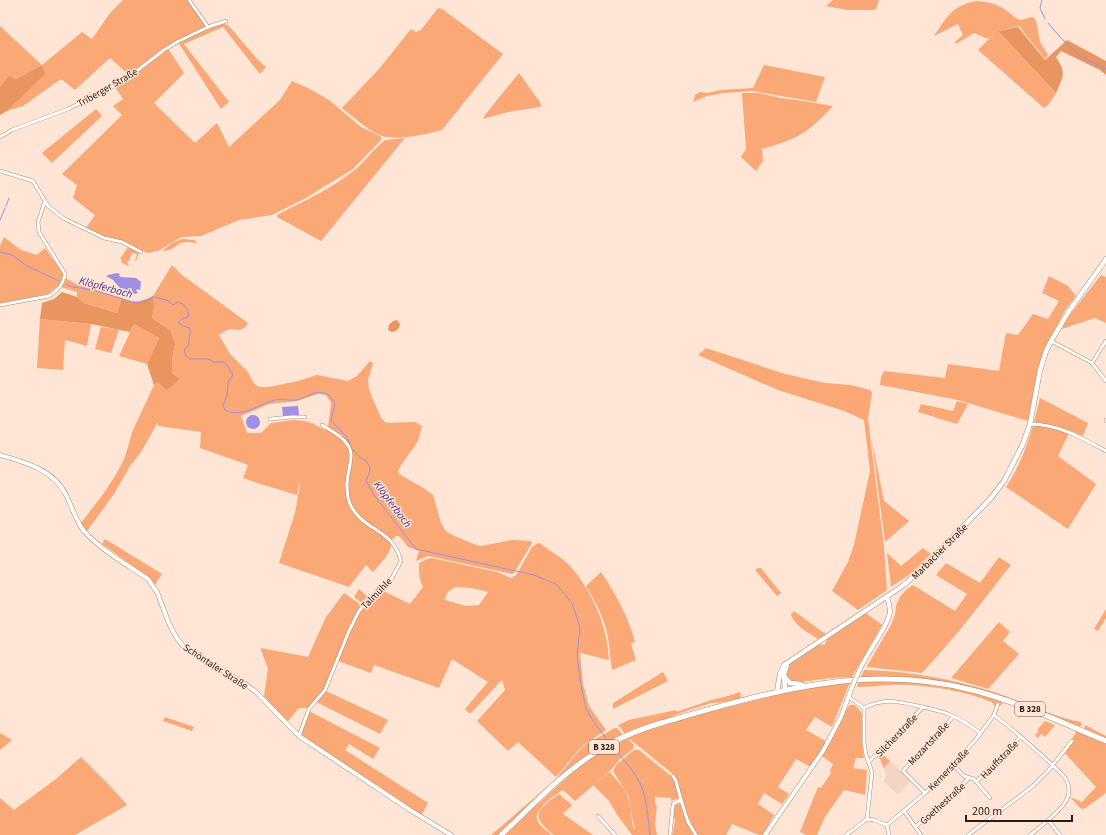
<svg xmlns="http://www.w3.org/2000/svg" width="1106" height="835" font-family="'Source Sans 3',sans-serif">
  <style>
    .built { fill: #f2d5c5 }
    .green { fill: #f9a876; fill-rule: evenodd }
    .forest { fill: #e89560 }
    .water { fill: #a08fe3 }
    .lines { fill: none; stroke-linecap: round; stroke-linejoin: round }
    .stream { stroke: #a08fe3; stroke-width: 1 }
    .minor-casing { stroke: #af8a73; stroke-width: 4 }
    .tertiary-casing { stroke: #af8a73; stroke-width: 5 }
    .secondary-casing { stroke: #af8a73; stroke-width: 5.5 }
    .primary-casing { stroke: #af8a73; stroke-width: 6 }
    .minor { stroke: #fff; stroke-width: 3 }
    .tertiary { stroke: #fff; stroke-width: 4 }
    .secondary { stroke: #fff; stroke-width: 4.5 }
    .primary { stroke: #fff; stroke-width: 5 }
    .tertiary-bridge-casing { stroke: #af8a73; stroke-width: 5; stroke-linecap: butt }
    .tertiary-bridge { stroke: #fff; stroke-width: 4 }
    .labels { text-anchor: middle; stroke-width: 3; stroke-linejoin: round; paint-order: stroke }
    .shield { fill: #fee5d6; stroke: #6b594e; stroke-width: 1 }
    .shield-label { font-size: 9px; font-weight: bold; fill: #2c1d14 }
    .street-label { font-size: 10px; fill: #2c1d14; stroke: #fee5d6 }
    .water-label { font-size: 11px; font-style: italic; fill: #4b2d8e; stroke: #fee5d6 }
  </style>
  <rect width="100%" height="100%" fill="#fee5d6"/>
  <!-- built -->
  <polygon class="built" points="890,761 911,781 898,795 884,782 886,776 884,768"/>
  <!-- green -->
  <g class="green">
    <polygon points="123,0 188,0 206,25 205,27 167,47 184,73 154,103 195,143 217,123 229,147 280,100 292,81 310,89 329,100 361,127 380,136 382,139 353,169 304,199 272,215 239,220 201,236 183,237 178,239 158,251 147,253 124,241 104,237 86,228 95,215 73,198 77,185 62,174 122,115 113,106 123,99 115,87 130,78 129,75 110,58 75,90 61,79 23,106 7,111 44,74 42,65 16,79 9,77 0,87 0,26 42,65 82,32 92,39 110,13"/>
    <polygon points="833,0 879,0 876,9 873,10 847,10 826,6"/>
    <path d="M977,1C988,2 998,4 1007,11C1012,14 1015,19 1020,20C1025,20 1028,17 1033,17L1036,20L1040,42L1048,55L1045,59L1019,26L998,31L1056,93L1049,104L1044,108L978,50L994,34L988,39L974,33L956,44L955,42L963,35L958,24L934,36C948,16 951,6 977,1Z"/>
    <path d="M438,8L442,9L503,54L442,130C426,134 403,140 386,137C372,134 353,117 342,108L379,69L411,29L416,32L421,30Z"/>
    <polygon points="223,23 229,26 257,59 266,67 260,74 223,27 184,44 229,102 221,109 178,42"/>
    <polygon points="764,65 825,77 816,102 752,91 724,93 707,96 693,102 695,95 700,92 707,93 721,90 753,88"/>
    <polygon points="519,73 540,102 541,106 540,107 508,112 483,119 485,115"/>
    <path d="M742,93H758L781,98L803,101L833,106C821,119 808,132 792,139C782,143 772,146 762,149L763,161L756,171L741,157L746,149Z"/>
    <polygon points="96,109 102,116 52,163 42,153"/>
    <path d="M405,138L321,241L277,217V215C304,201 333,188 356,169C366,160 374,149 385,140Z"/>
    <polygon points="4,237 21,250 37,255 45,248 67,279 78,285 122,298 117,313 84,303 77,297 77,292 58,286 48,294 0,304 0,246"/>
    <path d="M182,239L194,240L198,244C175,237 179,251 162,251L174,242Z"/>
    <polygon points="128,247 139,253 136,261 135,261 137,254 132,253 129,261 126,262 129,264 128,266 121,262 122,260 120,259"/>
    <path d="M172,265L182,275L248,323C243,332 237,330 229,329L219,335L230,354L248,372L254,384L260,387H269L298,381L317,375L348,381L357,376L370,361L373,363L368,380L369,390L381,418L385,422L388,423L415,422L422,426L418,441L400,467L398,471L399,474L425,489L433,495L441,523L445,530L450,534L476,545L481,546L512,540L531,541L532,543L514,573L512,574L428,556L416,561L419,551L408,547L399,536H396L392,540C378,529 350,513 348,494C347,481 350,467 351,454L353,453C347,443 338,433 328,427L331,403L326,395L318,394L297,401L269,404L241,416L247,433H261L271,423L293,420L305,421L312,423L325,430L327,428C334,433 348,443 350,453C350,456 349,462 348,465C346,478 343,495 350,507C359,522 377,531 391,541C392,554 381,562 373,572L366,565L349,587L279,563L295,513L300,484H299L297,495L260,484L243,478L248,465L200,448L201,432L158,426V422L141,452L130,466L114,494L87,531L81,523L104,493L117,473L125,457L133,430L154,385L158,382L179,378L172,373V360L175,344L171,331L152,318L154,308L153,296Z"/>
    <polygon points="1101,275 1106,277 1106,323 1095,318 1062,329 1065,321"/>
    <polygon points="1049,276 1068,286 1076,296 1065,310 1049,342 1028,421 958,400 880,385 881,377 884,371 945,378 948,364 999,371 1006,333 1018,335 1033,314 1048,319 1059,301 1042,293"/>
    <polygon points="40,319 91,324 87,346 65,340 63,370 37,368"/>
    <polygon points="134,324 159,338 147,364 119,356"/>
    <polygon points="101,327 119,330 111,353 95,349"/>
    <polygon points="706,348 785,374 825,383 851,385 870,390 872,393 868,419 884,547 887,590 858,610 832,591 848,562 854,545 870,471 864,420 844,411 778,390 698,355"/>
    <path d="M1040,398L1088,423L1083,436L1070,431L1058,456L1096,484L1068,529L1006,487C1025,458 1032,431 1040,398Z"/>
    <polygon points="957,401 968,404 957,424 918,412 921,404 953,411"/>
    <polygon points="872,441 884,501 909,521 885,542"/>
    <polygon points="105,539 162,574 155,585 148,577 102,544"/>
    <path d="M538,543L541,544C551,552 562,557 571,567C587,585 602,615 606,638C608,645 608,653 609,660L580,653L583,684L589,706L606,730L582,746L556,777L518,742L508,751L477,721L505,690L502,680L470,714L465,709L488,682L452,659L439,688L374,665L371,673L338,661L350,631L360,612L377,592L381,590L410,604L423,587C419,579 419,572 419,563L427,559L432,558L497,572L511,578L515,576L517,574L532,547ZM456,587L471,588L488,592L479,605L466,606L445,600C446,593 449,590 456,587Z"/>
    <polygon points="923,548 931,554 913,572 891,587 887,553 901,566"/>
    <path d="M999,557L1011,565C982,602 954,639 922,673L868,667L867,666L891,625L895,615L896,606L900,597L906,590L913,585L955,611L967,594L936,575L946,563L980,583Z"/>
    <polygon points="758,568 761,568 781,593 777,596 755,570"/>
    <path d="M601,572C616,594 627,615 635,641L631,644L636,660L612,670C610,659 610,648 608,638C605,619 596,603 586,586Z"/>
    <polygon points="359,589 367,596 362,603 354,597"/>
    <polygon points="344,593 362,606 356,614 349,628 325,688 308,708 299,708 288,721 286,721 264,696 268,669 261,650 261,648 308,657 326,617"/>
    <polygon points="1106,609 1106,618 1098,631 1094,629"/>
    <path d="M794,611L824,633L826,634L818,639C808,632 794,626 791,614Z"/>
    <polygon points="866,613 882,625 852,677 831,678 794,683 791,681 786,676 787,666 792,661 819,644 825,645 827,639"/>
    <polygon points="999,622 1010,632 1003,641 1019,654 988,689 951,678"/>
    <path d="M864,670C909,671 952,679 994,692C1023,702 1051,716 1081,722L1082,725L1080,727L981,690L958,685L911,678L861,677Z"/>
    <polygon points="663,672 668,681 613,709 613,703"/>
    <path d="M869,680C886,681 902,681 919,682C948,685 976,692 1003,703L1000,706L997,704L994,706L993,703C966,690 917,683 887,685C877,686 867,687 857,687L859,681Z"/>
    <path d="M850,682L832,727L815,717L806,730L827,742L811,767L796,759L778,787L789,794L782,804L764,793L758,804L774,815L763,835H759L732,824L726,835H697L687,814L674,775L630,739L629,740L634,745L633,749L620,759L610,771L575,801L563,790C556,794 534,809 537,819C539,826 547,831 552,835H504L584,762L605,749L630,736L662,724L768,697L815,686Z"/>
    <polygon points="326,691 388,720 380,734 316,702"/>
    <polygon points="740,692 741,698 724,702 712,703 692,709 625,734 618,725 629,720 676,710 676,712 711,700 728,696"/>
    <polygon points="850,705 855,705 861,712 863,718 862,743 864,758 856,758 853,768 867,770 865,795 844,790 825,817 817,835 806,835 800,832 818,787 821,788 831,773 830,771 833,764 822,756 834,736 847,708"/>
    <polygon points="309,711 380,748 373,759 349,744 345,750 428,803 421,816 304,738 302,734"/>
    <polygon points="165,717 194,727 192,731 163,721"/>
    <polygon points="1045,721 1055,725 1045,737 1041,734 1038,738 1035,735 1039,731 1037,730"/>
    <polygon points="1085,725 1106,736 1106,739 1084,729"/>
    <polygon points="615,728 617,728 623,735 601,746 582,759 498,835 491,835 555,780 583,746"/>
    <polygon points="1076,730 1106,742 1106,793 1084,809 1080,808 1070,797 1082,802 1096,787 1064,752 1075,734"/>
    <polygon points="0,733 12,740 0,750"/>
    <path d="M634,750H639L671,776L676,781L679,798L671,801V798L655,797V804L657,806L655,825L657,835H632L618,816L609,801L593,785L610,772C617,781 627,790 629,801C631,811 631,820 634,829H635L632,817L629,797L613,771L616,765Z"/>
    <polygon points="882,754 890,761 884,768 879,757"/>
    <polygon points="81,757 111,787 127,805 75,835 0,835 0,798 14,810 56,779"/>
    <path d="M559,794L572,805L563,814L593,835H554C529,815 537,810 559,794Z"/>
    <polygon points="677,803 681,804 688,825 694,835 671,835 673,833 675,819 673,816 674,806"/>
  </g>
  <!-- forest -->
  <g class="forest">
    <path d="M1018,27L1045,60L1067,40L1106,61V75L1100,70L1061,51L1056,57C1067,74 1063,76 1056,93L998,31Z"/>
    <polygon points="42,65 45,74 7,111 0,115 0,87 9,76 16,79"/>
    <path d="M62,292L77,297L84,303L117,313L122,298C133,304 142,302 153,296L154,308L152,318L171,331L175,344L172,360V373L180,379L167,390L158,382L154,385L147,364L159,338L134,324L130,332L91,324L40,319L42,303L54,299Z"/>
    <path d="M397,320L400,324C399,329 397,331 392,332L388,330L389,325L393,321Z"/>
  </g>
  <!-- water -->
  <g class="water">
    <polygon points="117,273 120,274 119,276 121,277 136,278 141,282 140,290 137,289 136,291 138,292 136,294 129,293 125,289 120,288 113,280 106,276 108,275"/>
    <polygon points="298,406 299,415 283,416 282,407"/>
    <circle cx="253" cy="422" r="7"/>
  </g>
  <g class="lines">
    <!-- stream -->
    <g class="stream">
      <polyline points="1042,0 1040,8 1045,19"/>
      <polyline points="1048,23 1060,37 1080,56 1106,69"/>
      <polyline points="6,206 9,198"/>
      <polyline points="0,220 5,208"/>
      <polyline points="0,252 12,255 27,266 59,281"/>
      <path d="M67,285L73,287L94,290L136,303L146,301L153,297L167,300L173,305L178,302C185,304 186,308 189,314L188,317L182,319L178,323L186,327L190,328C191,334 188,339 189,345L184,350L186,356L190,359H208L214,362H223L227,365L233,375L228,382L227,396L223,405L225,410C242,419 258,404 275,400C282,398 289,401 296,400C310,397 314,388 329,395L335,403L331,421L346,436L352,449L359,456L366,461L370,467L369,474L366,481L374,495L416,549L534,575L556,584L572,603L580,628L577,655L581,685L586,709L595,724L606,738"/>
      <path d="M615,750C624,760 633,770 640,783C647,798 648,818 650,835"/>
    </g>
    <!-- minor casing -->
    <g class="minor-casing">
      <g id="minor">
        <polyline points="189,0 208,27"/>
        <polyline points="0,137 12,130 68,109 105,91 130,76 164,50 177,42 208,27 226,21"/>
        <polyline points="0,171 33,181 48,206 63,218 104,238 122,242 141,252"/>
        <path d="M0,305L49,296C58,290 63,285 65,274L39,232L38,222L45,201"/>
        <polyline points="1051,341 1092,363 1106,381"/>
        <polyline points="1092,363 1106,341"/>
        <polyline points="270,419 291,417 305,417"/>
        <polyline points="1106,420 1106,421"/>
        <path d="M1030,424C1058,424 1082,438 1106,451"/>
        <polyline points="849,697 864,708 864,743 866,755 872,772 867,819"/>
        <path d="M864,708C884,698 897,701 918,706C946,712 957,715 980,733"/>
        <path d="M994,715C1013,729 1030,745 1048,761C1054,767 1063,773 1067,781C1069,786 1070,793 1067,799C1063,809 1039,828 1030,835"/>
        <path d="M299,736L309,709L325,690L349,631L359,611L380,588L392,578L401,561C393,529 363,530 351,506C347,499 347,492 347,485C347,475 351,465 351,455C351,441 332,431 322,425"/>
        <polyline points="868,762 881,751 923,707"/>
        <polyline points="953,765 964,776 974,779 990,798"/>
        <polyline points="976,782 1021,736"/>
        <polyline points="925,793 903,771 954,716"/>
        <polyline points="681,800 688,822 696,835"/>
        <polyline points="904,811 921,835"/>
        <polyline points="598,816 615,835"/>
        <polyline points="1048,820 1060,835"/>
        <polyline points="887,825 925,793 956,762 977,738 994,715 998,704"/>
        <polyline points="915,827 950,797 969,778"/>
        <polyline points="670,835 673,805 674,803 681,800 676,781 673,776"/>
        <polyline points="846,835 867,819 874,820 887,825 889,835"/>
        <polyline points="968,835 1033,786 1049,770 1072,741"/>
      </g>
    </g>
    <!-- tertiary casing -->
    <g class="tertiary-casing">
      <g id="tertiary">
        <path d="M0,455C25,462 54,470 66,495C72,507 76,521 84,531C102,551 126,564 148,579L157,592C165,611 170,634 186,649L247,685L257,693L299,736L410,810L451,835"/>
        <path d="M859,671C865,656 889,625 890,612C890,607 888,601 887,596"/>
        <polyline points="765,835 823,751 841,717 852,687"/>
      </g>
    </g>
    <!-- secondary casing -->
    <g class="secondary-casing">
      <g id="secondary">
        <polyline points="785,677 790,683 800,684 805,686"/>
        <polyline points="785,690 784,674 787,665"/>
        <polyline points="777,692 780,674 784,665 904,585 925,566 991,498 1004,481 1023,444 1030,424 1040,370 1046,351 1051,341 1069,311 1106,259"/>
      </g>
    </g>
    <!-- primary casing -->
    <g class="primary-casing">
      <path id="primary" d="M501,835C531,807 560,775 595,753C615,739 638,730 661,723C767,693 866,661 976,691C1021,703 1063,723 1106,741"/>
    </g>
    <!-- minor -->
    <use href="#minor" class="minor"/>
    <!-- tertiary -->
    <use href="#tertiary" class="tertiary"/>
    <!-- secondary -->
    <use href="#secondary" class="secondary"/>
    <!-- primary -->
    <use href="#primary" class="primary"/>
    <!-- tertiary-bridge casing -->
    <g class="tertiary-bridge-casing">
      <polyline id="tertiary-bridge" points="852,687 859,671"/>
    </g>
    <!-- tertiary-bridge -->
    <use href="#tertiary-bridge" class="tertiary-bridge"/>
  </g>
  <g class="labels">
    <!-- shield labels -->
    <g class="shield">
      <rect x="1015" y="702" width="30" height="14" rx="3"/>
      <rect x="589" y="740" width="30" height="14" rx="3"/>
    </g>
    <g class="shield-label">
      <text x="1030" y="712">B 328</text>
      <text x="604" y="750">B 328</text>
    </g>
    <!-- street labels -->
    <g class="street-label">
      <text transform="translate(107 87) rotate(-30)" y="4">Triberger Straße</text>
      <text transform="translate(939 551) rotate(-45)" y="4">Marbacher Straße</text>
      <text transform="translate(376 593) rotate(-46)" y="4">Talmühle</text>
      <text transform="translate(216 666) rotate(33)" y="4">Schöntaler Straße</text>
      <text transform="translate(896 735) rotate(-46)" y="4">Silcherstraße</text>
      <text transform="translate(928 743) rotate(-47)" y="4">Mozartstraße</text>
      <text transform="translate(999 759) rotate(-46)" y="4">Hauffstraße</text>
      <text transform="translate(948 769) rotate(-46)" y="4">Kernerstraße</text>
      <text transform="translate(942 803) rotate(-42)" y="4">Goethestraße</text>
    </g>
    <!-- water labels -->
    <g class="water-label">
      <text transform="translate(106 287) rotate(15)" y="4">Klöpferbach</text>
      <text transform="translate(393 504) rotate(53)" y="4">Klöpferbach</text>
    </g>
  </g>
  <!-- scale -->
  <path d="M966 815v6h106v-6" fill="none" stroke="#2c1d14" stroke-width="2"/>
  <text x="972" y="815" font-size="12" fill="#2c1d14" stroke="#fee5d6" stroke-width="3" paint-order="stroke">200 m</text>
</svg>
